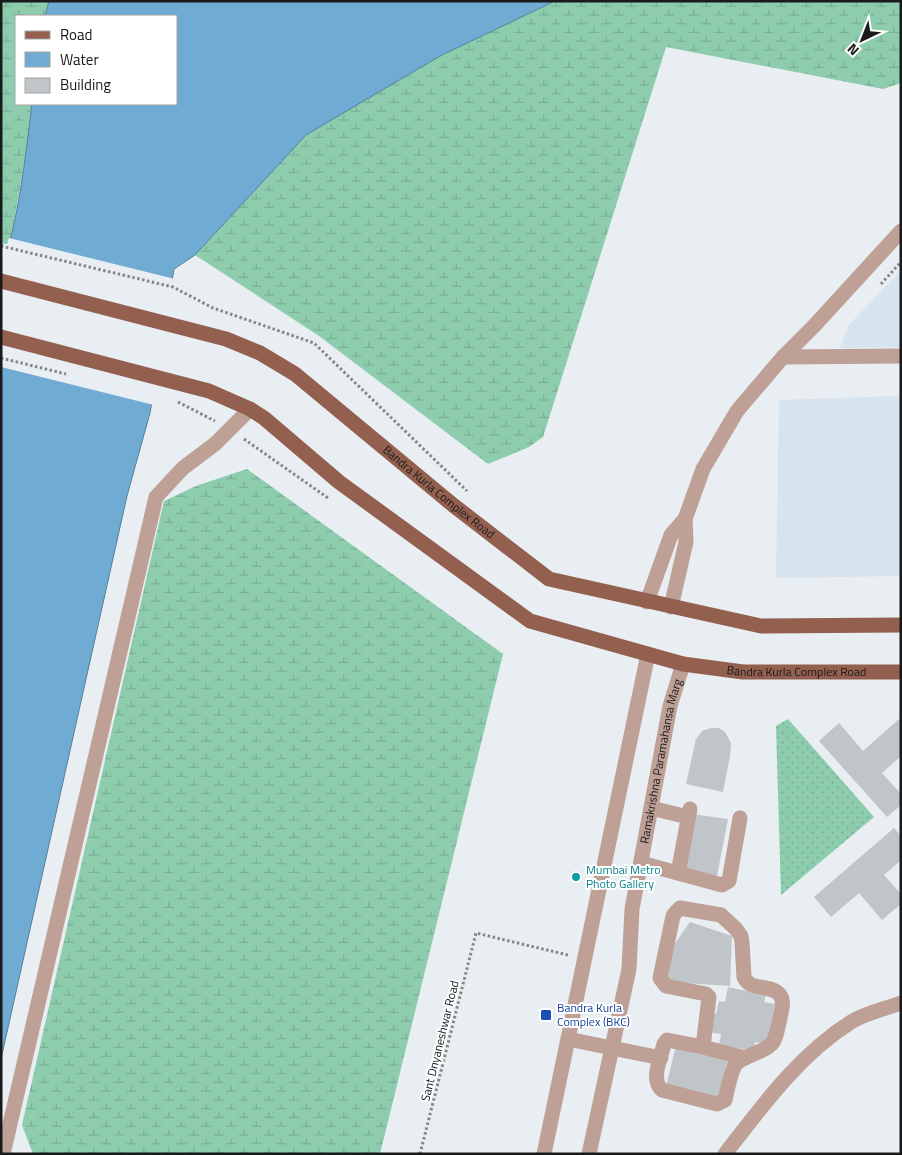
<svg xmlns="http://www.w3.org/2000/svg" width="902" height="1155" font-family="'Titillium Web',sans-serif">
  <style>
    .built { fill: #d7e3ed }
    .grass { fill: url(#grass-dots) }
    .wetland { fill: url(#wetland-marsh) }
    .water { fill: #6fabd2; stroke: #55809b }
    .pier { fill: #e8eef2 }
    .building { fill: #c0c5c9 }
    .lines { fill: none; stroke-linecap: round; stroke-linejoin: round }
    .path { stroke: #838789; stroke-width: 3; stroke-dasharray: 2.5 2.5; stroke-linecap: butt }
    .minor { stroke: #bea096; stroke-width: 15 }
    .major { stroke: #935f4f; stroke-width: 15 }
    .culture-dot { fill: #0f9aa8; stroke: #fff; stroke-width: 2 }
    .transit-dot { fill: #1a4fb4; stroke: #fff; stroke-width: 2 }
    .labels { text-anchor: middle; stroke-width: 4; stroke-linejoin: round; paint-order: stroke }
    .street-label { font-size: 12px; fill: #181a1b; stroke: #fff }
    .culture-label { font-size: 12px; fill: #0d838f; stroke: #fff; text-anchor: start }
    .transit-label { font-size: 12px; fill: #164399; stroke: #fff; text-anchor: start }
  </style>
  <defs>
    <pattern id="grass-dots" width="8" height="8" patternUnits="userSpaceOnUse" patternTransform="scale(1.25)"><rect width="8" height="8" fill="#8dcdae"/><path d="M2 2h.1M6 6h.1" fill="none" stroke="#79af95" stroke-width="1.8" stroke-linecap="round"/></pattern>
    <pattern id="wetland-marsh" width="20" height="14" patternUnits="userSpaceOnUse" patternTransform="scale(1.25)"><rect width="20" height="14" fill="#8dcdae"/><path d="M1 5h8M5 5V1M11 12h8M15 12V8" fill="none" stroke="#79af95"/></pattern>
  </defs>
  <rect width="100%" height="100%" fill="#e8eef2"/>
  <!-- built -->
  <g class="built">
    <polygon points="901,271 901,347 840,348 848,326"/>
    <polygon points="901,396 901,576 776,578 779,400"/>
  </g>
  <!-- grass -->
  <polygon class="grass" points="788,719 874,817 781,895 776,726"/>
  <!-- wetland -->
  <g class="wetland">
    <polygon points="1,1 49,1 45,16 16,16 16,104 32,104 26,153 10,245 1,243"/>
    <polygon points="555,1 901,1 901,83 883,89 666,47 543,437 529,447 488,464 319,336 195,255 306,135 440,56"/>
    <polygon points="247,469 503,654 380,1154 33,1154 22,1125 164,501 196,486"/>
  </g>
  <!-- water -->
  <path class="water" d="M49,1H555L440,56L306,135L195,255L174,269L150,413L127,496L1,1059V272C19,218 25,160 32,104H176V16H45Z"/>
  <!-- pier -->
  <polygon class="pier" points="9,238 175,279 154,405 1,367 1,264"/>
  <!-- building -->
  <g class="building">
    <polygon points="899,719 901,721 901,756 882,773 901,794 901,805 887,817 819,741 839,723 863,751"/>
    <polygon points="711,728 719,728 725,732 731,743 730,756 723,792 686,784 696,739 702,731"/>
    <polygon points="692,814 728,819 717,876 681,869"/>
    <polygon points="894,828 901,836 901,860 884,875 901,894 901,904 882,920 859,893 831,917 814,897"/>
    <polygon points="690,922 732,936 730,986 669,982 667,955"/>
    <polygon points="728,987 766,995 764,1002 775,1004 767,1044 755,1042 754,1051 719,1045 721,1034 708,1032 711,1013 716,1014 719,1001 725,1002"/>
    <polygon points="676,1045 731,1058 721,1100 666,1087"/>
  </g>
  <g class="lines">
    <!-- path -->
    <g class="path">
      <polyline points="1,246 173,287 213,308 314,343 467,491"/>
      <polyline points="881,284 901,262"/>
      <polyline points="1,358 66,374"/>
      <polyline points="178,402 215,421"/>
      <polyline points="244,439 328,498"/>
      <polyline points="420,1154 476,933 568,955"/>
    </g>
    <!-- minor -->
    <g class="minor">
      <polyline points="783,357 901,356"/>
      <polyline points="647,602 671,535 685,519 703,469 737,411 783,357 814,326 901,231"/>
      <polyline points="671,607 686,542 685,519"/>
      <polyline points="651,808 688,817"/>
      <polyline points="641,863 722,885 729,881 740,818"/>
      <polyline points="678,873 690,809"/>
      <path d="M680,908L721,915L736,929L741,936L742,942L744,977C750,992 771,983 780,995C785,1002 781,1011 780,1018C774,1045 776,1045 749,1056C745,1058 739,1060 736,1064C731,1071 727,1091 725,1100L717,1104L662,1090C650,1080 661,1057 664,1044L667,1040L703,1047L709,997L706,994L666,986L660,978L673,916L676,912Z"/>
      <polyline points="568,1039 661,1058"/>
      <polyline points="703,1047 745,1058"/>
      <polyline points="3,1154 156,497 183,468 215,444 250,409"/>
      <polyline points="544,1154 648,654"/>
      <path id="s1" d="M589,1154L629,969L632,909L670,706L683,664"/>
      <path d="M725,1154C762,1106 799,1055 851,1022C865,1013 885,1009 901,1003"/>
    </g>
    <!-- major -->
    <g class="major">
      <path id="s2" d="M1,281L226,339L260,353L295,374L453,505L549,579L761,626L901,625"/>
      <path id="s3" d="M1,337L209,391L250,409L264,418L339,482L530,621L683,664L743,672H901"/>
    </g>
  </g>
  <!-- markers -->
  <circle class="culture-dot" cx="576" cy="877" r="5"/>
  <rect class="transit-dot" x="540" y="1009" width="12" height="12" rx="2.5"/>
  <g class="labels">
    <!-- street labels -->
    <g class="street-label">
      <text dy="4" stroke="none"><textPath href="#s2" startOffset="496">Bandra Kurla Complex Road</textPath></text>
      <text dy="4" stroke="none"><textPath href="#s3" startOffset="884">Bandra Kurla Complex Road</textPath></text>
      <text dy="4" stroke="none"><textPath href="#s1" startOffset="400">Ramakrishna Paramahansa Marg</textPath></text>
      <text transform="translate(440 1041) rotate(-76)" y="4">Sant Dnyaneshwar Road</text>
    </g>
    <!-- culture labels -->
    <g class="culture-label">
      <text x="586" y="874">Mumbai Metro<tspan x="586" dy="14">Photo Gallery</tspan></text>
    </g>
    <!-- transit labels -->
    <g class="transit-label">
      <text x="557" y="1012">Bandra Kurla<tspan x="557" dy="14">Complex (BKC)</tspan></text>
    </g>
  </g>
  <!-- border -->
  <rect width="902" height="1155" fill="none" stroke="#181a1b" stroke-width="5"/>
  <!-- legend -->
  <rect x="15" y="15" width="162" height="90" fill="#ffffff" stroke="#a3a3a4"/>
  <rect x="25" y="31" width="25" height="8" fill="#935f4f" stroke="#a3a3a4"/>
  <text x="60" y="40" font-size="15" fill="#181a1b">Road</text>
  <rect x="25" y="52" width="25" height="15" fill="#6fabd2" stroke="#a3a3a4"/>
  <text x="60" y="65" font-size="15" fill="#181a1b">Water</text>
  <rect x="25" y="78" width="25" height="15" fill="#c0c5c9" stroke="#a3a3a4"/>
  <text x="60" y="90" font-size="15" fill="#181a1b">Building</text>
  <!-- north arrow -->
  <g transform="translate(862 40) rotate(223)" stroke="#ffffff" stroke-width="4" paint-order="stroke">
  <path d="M0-4L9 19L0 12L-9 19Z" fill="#181a1b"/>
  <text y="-8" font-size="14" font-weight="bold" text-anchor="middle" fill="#181a1b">N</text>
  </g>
</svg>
